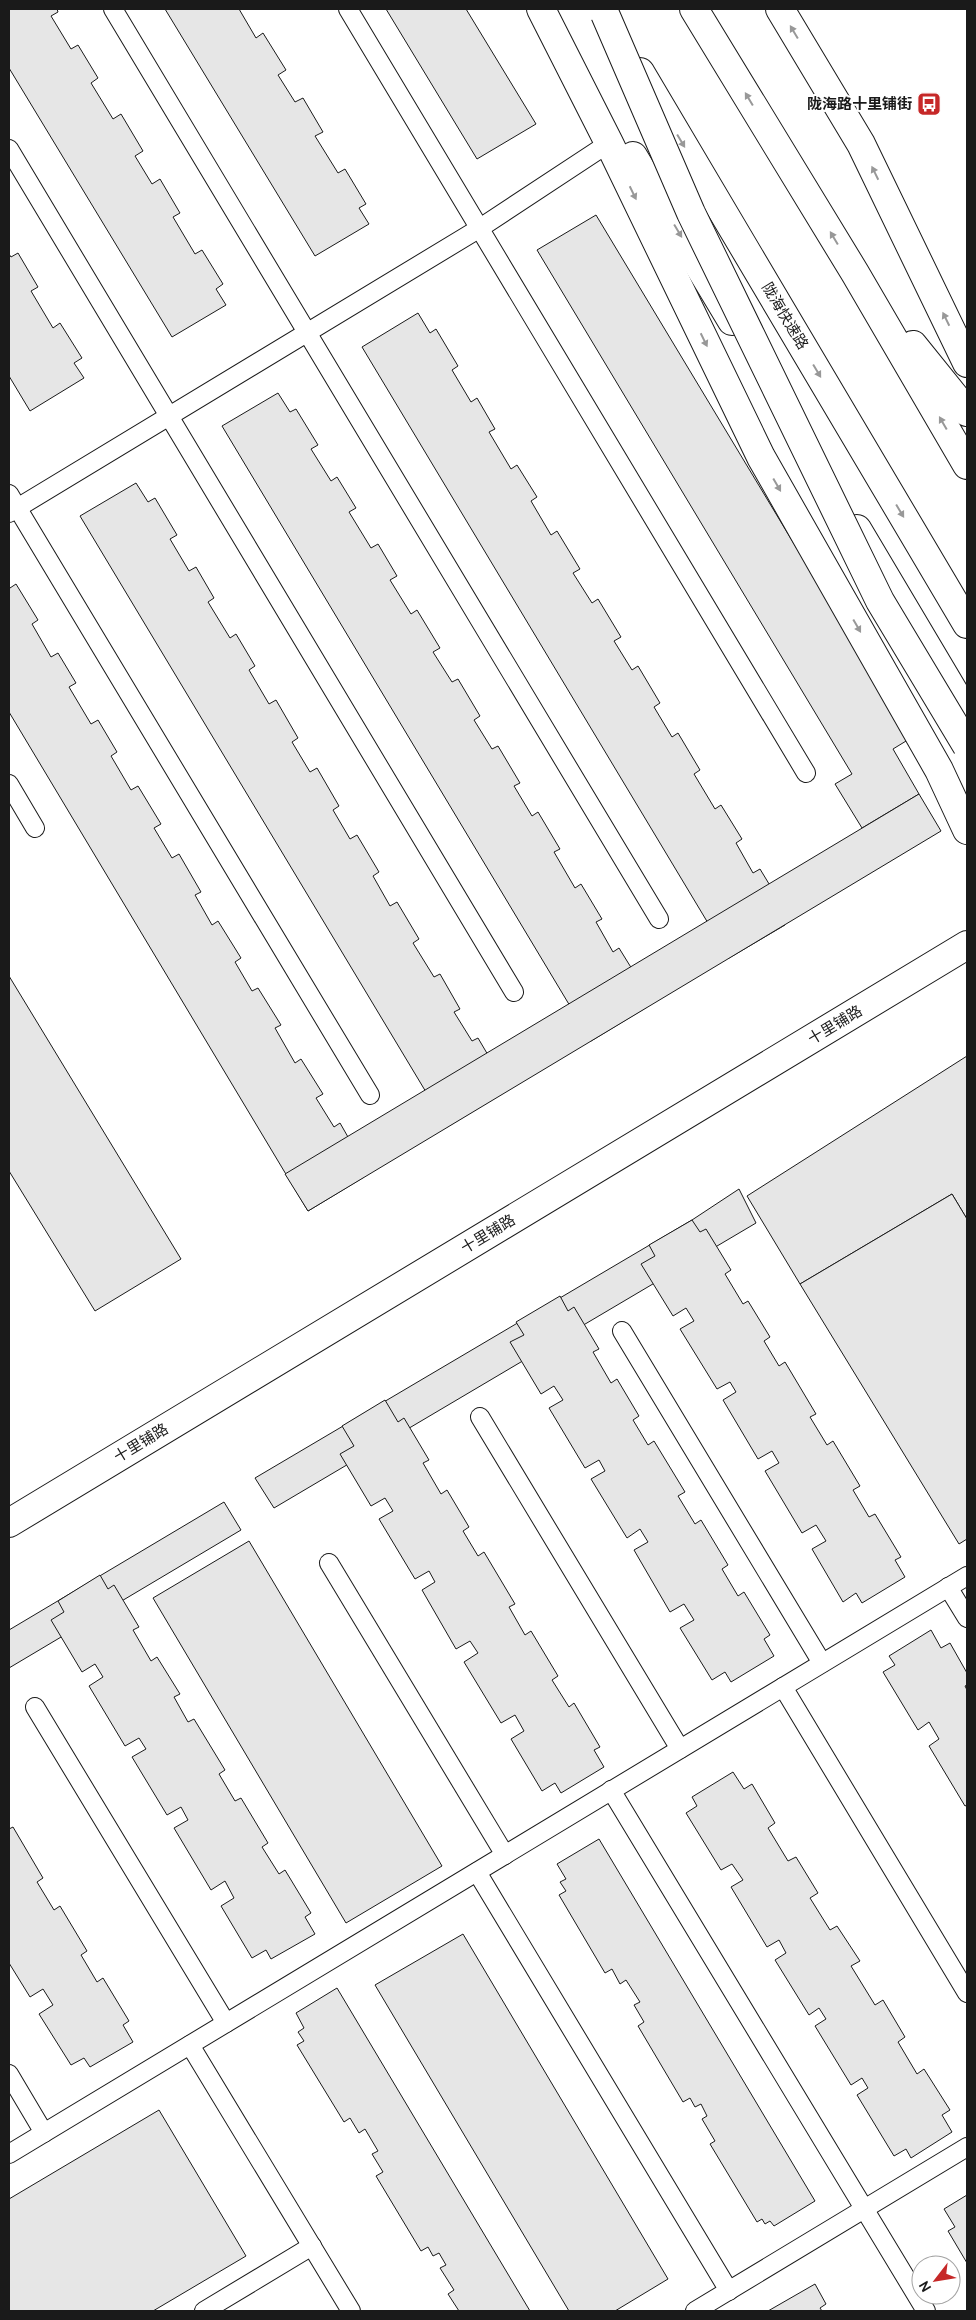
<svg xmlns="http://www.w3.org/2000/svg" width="976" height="2320" font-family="Cabin,'Noto Sans SC',sans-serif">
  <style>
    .building { fill: #e6e6e6; stroke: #1a1a1a }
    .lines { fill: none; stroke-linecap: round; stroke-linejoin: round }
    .service-casing { stroke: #1a1a1a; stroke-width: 20 }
    .tertiary-casing { stroke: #1a1a1a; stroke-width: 30 }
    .trunk-casing { stroke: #1a1a1a; stroke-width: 30 }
    .service { stroke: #fff; stroke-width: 18 }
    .tertiary { stroke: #fff; stroke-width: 28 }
    .trunk { stroke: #fff; stroke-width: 28 }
    .trunk-bridge-casing { stroke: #1a1a1a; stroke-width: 30; stroke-linecap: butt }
    .trunk-bridge { stroke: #fff; stroke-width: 28 }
    .oneway { fill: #989898 }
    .labels { text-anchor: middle; stroke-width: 4; stroke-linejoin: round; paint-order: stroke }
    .poi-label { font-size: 15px; font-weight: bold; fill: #1a1a1a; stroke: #fff; text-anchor: end }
    .street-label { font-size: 15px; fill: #1a1a1a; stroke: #fff }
  </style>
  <rect width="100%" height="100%" fill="#fff"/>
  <!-- building -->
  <g class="building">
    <polygon points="9,9 57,9 58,12 51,16 71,49 78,45 98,78 91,83 113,119 121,114 143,151 135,156 152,184 160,179 180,213 173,217 195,254 202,250 223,284 216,289 226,305 172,337 9,68"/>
    <polygon points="165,9 239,9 256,38 263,33 286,70 278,75 295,102 303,98 323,132 315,136 338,173 345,169 366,204 359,208 369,224 315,256"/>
    <polygon points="386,9 466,9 536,124 477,159"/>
    <polygon points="596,215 911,738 893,749 919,794 862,828 835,784 852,774 537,250"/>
    <polygon points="18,253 38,287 31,291 53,328 60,323 82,358 74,363 84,378 30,411 9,376 9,254 11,257"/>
    <polygon points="418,313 430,333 436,329 458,366 452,370 471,402 477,398 495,429 489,432 511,469 517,465 537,497 531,501 551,535 557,531 580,569 573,573 592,603 598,599 621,637 614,641 632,670 638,666 660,703 654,707 672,737 678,733 700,770 694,774 715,809 721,805 742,839 736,843 753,873 760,869 780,902 774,906 785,925 729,958 362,347"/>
    <polygon points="278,393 290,412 296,409 318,445 311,449 331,481 337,477 356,508 349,512 371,548 378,544 397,576 390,580 411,614 417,610 440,648 433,652 452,682 458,679 480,716 474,720 492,749 498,746 520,783 514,786 532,816 538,812 560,849 554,852 575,888 581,884 602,919 596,922 613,952 619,948 640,982 634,985 647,1007 591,1041 222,426"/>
    <polygon points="136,483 148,502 155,498 177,535 170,539 189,571 196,567 214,598 208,602 230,638 236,634 255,666 249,670 269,704 276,700 298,738 292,742 310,772 317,768 339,806 333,810 350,839 357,835 379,872 373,876 390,906 397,902 419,939 413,943 434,977 440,974 460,1009 454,1012 472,1041 478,1038 498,1072 492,1075 503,1093 447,1127 80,516"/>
    <polygon points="16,584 38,620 32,624 51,657 58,653 76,683 69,687 91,724 98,720 117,752 111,756 131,790 138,786 161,824 154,828 172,858 179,854 201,892 195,895 212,925 218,921 241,958 235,962 252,991 258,988 281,1025 275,1028 295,1063 301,1059 323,1094 316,1098 334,1127 340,1123 360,1158 354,1161 364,1177 308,1211 9,712 9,586 10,588"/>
    <polygon points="919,794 941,831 308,1211 285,1174"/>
    <polygon points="9,976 181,1259 95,1311 9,1171"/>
    <polygon points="967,1056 967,1219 952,1194 800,1284 747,1196"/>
    <polygon points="739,1189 756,1223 274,1508 255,1478 692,1220"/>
    <polygon points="952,1194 967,1219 967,1539 959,1544 800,1284"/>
    <polygon points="692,1220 700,1232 706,1229 731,1270 725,1274 743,1304 748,1301 770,1337 764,1341 779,1366 785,1362 816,1414 810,1417 827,1445 833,1441 860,1486 853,1490 869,1517 875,1514 901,1557 895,1560 905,1577 862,1603 856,1593 843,1602 812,1549 826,1541 816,1525 802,1533 765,1471 779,1463 772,1451 758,1459 723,1400 736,1392 730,1382 717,1389 680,1329 694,1321 686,1308 673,1316 641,1264 655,1256 649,1245"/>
    <polygon points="560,1296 568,1311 574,1307 599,1349 593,1352 611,1383 617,1379 639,1416 633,1420 648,1445 654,1441 685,1492 678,1496 695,1524 701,1520 728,1565 722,1569 738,1596 744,1592 770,1635 764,1639 774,1656 731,1682 725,1672 712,1680 680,1628 694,1620 684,1604 670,1612 634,1550 648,1542 640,1529 627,1538 591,1479 605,1471 599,1460 585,1468 549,1408 563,1400 554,1386 541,1394 510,1342 524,1335 516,1322"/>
    <polygon points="385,1400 398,1422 404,1418 429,1460 423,1463 441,1494 447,1490 469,1527 463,1531 478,1556 484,1552 515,1604 509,1607 525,1635 531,1631 558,1676 552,1680 569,1707 574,1703 600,1747 594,1750 604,1767 561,1793 555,1783 542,1791 511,1739 524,1731 515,1715 501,1723 464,1662 478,1653 470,1641 456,1649 422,1590 435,1582 429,1571 415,1579 379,1519 393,1511 385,1498 371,1506 340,1454 354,1446 342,1426"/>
    <polygon points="224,1502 241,1530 9,1668 9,1630"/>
    <polygon points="249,1541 442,1866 346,1923 153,1598"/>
    <polygon points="100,1575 108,1589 114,1585 139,1627 133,1630 151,1661 157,1657 180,1694 174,1697 188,1722 194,1719 225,1770 219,1774 235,1801 241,1798 268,1843 262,1847 279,1874 285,1870 311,1913 305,1917 315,1934 271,1959 266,1950 252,1958 221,1906 234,1898 225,1881 211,1890 174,1828 188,1820 181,1807 167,1815 132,1757 146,1749 139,1738 125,1746 89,1686 103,1677 95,1664 82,1672 51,1620 64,1612 58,1601"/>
    <polygon points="931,1630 941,1648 950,1643 967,1673 967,1685 965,1686 967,1690 967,1805 965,1806 929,1746 939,1739 929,1722 918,1730 883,1672 895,1665 889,1656"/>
    <polygon points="733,1772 744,1789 752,1784 775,1823 768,1828 788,1861 796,1857 818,1893 810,1898 830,1930 837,1926 860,1961 851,1966 875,2005 883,2000 905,2037 898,2042 917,2074 924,2069 950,2110 942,2115 952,2132 911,2158 906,2149 894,2156 857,2095 868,2088 862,2078 851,2085 815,2026 826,2019 819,2008 809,2015 775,1960 786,1953 779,1940 767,1947 731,1887 743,1880 732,1864 721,1870 686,1813 697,1806 692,1797"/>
    <polygon points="13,1827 43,1878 37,1882 54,1910 60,1906 87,1951 81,1955 97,1982 103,1978 129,2021 123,2025 133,2042 90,2067 84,2058 71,2065 39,2014 53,2005 43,1989 30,1997 9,1963 9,1829"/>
    <polygon points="599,1839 815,2201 774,2226 770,2221 765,2224 762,2219 757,2222 710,2144 715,2141 702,2119 707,2116 701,2104 695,2107 690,2098 683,2102 638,2026 644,2022 634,2005 640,2002 626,1980 620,1984 612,1969 605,1973 559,1895 566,1891 560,1882 566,1879 557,1864"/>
    <polygon points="463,1934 668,2279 615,2311 569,2311 375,1985"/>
    <polygon points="337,1988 530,2311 459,2311 448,2294 454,2290 440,2268 446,2265 439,2253 433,2256 428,2247 421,2251 376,2176 383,2172 372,2154 378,2151 365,2129 359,2133 350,2118 344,2122 297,2045 304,2041 298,2032 304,2028 296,2013"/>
    <polygon points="159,2110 246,2256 153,2311 9,2311 9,2199"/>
    <polygon points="967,2195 967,2263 948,2231 955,2227 944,2209"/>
    <polygon points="815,2284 826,2304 820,2308 822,2311 768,2311"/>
  </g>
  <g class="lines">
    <!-- service casing -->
    <g class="service-casing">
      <g id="service">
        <polyline points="113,9 659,919"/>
        <polyline points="348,9 806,773"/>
        <polyline points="9,149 514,992"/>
        <polyline points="9,494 370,1095"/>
        <polyline points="9,513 480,228 609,143"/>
        <polyline points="9,784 35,828"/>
        <polyline points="622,1331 822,1663"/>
        <polyline points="480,1417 680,1749"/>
        <polyline points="329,1563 505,1855"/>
        <polyline points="948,1587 967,1618"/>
        <polyline points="783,1687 967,1993"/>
        <polyline points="35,1707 226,2023"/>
        <polyline points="611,1790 926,2311"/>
        <polyline points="477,1872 729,2291"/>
        <polyline points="190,2045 351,2311"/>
        <polyline points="9,2074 44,2133"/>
        <polyline points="9,2154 967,1576"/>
        <polyline points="204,2311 312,2246"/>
        <polyline points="695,2311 967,2147"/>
      </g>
    </g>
    <!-- tertiary casing -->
    <g class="tertiary-casing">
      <g id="tertiary">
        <polyline points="541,9 609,143 761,457 939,770 967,830"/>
        <polyline points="780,9 861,144 967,363"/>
        <polyline points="633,156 732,321"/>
        <polyline points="857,529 967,714"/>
        <polyline points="9,1523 967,945"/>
      </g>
    </g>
    <!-- trunk casing -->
    <g class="trunk-casing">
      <g id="trunk">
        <polyline points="694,9 855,273 967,465"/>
        <polyline points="640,72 967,624"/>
        <polyline points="913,345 967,412"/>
      </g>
    </g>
    <!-- service -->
    <use href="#service" class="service"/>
    <!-- tertiary -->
    <use href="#tertiary" class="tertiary"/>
    <!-- trunk -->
    <use href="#trunk" class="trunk"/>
    <!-- trunk-bridge casing -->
    <g class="trunk-bridge-casing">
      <polyline id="trunk-bridge" points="605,14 691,213 880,601 967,746"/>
    </g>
    <!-- trunk-bridge -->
    <use href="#trunk-bridge" class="trunk-bridge"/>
  </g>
  <!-- one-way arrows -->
  <defs><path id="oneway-solid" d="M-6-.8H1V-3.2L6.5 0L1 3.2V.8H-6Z" transform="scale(1.25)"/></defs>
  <g class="oneway">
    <use href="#oneway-solid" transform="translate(794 32) rotate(-121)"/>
    <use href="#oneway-solid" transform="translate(749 99) rotate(-121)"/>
    <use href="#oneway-solid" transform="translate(681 141) rotate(59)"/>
    <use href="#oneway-solid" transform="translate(875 173) rotate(-116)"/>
    <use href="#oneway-solid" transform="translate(633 193) rotate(64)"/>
    <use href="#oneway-solid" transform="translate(678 231) rotate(59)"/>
    <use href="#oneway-solid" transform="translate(834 238) rotate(-121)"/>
    <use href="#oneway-solid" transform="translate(946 319) rotate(-116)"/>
    <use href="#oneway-solid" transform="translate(704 340) rotate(64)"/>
    <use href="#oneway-solid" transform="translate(817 371) rotate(59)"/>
    <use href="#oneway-solid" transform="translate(943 423) rotate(-120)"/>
    <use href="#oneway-solid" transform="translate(777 485) rotate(60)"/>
    <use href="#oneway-solid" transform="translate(900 511) rotate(59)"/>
    <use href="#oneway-solid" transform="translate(857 626) rotate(60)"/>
  </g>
  <!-- icons -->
  <defs>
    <g id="bus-square" transform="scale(1.25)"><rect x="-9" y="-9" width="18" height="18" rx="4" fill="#c62828" stroke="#fff"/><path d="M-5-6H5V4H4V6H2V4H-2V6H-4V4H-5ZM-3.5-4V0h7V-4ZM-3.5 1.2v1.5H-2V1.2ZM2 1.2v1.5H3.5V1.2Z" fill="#fff"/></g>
  </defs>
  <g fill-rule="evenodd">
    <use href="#bus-square" x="929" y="104"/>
  </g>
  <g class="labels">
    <!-- poi labels -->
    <g class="poi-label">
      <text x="912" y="109">陇海路十里铺街</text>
    </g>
    <!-- street labels -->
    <g class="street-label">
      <text transform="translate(785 316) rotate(59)" y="5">陇海快速路</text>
      <text transform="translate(835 1025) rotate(-31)" y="5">十里铺路</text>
      <text transform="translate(488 1234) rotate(-31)" y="5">十里铺路</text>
      <text transform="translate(141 1443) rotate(-31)" y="5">十里铺路</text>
    </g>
  </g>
  <!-- border -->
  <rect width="976" height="2320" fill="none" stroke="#1a1a1a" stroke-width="20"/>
  <!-- north arrow -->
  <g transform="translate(936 2280) rotate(239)"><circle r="24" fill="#ffffff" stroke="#a3a3a3"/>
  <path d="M0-4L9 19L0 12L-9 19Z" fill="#c62828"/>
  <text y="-8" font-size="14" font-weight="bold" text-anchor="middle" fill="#1a1a1a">N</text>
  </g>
</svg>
